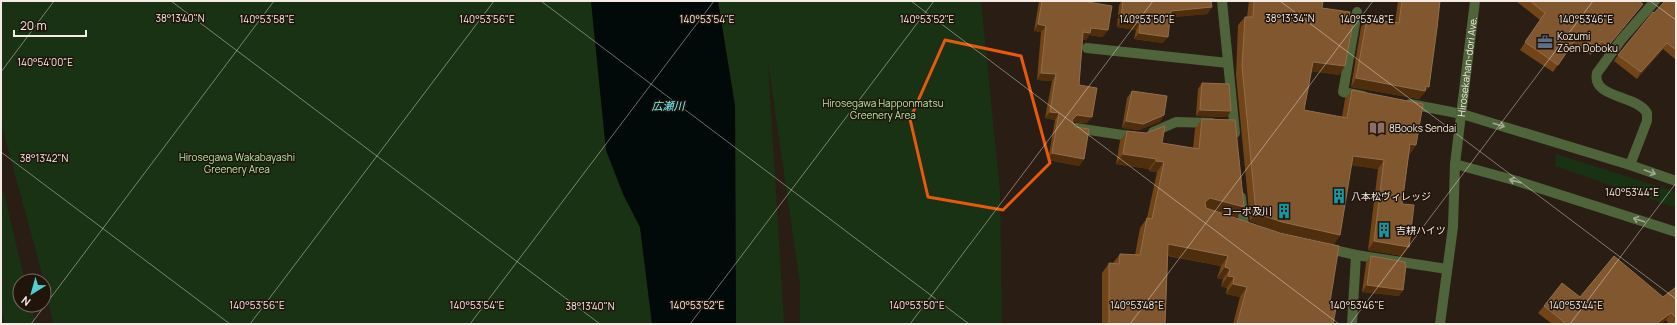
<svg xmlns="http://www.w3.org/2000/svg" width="1677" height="325" font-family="Manrope,'Noto Sans JP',sans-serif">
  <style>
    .green { fill: #193214 }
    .water { fill: #010909 }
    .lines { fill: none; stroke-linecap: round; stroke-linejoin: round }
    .minor { stroke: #4f643b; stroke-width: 10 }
    .tertiary { stroke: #4f643b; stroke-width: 10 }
    .wall { fill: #724519 }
    .shaded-wall { fill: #4f2e0e }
    .building { fill: #80572f; stroke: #926e4c }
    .oneway { stroke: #a2a890 }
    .marked { fill: none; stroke: #e8590c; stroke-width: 3; stroke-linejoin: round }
    .ticks { fill: none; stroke: #f4ebe5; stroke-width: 1; stroke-opacity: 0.45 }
    .labels { text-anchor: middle; stroke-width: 3; stroke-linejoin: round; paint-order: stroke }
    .poi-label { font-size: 10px; fill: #f4ebe5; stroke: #20140b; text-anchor: start }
    .street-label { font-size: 10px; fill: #f4ebe5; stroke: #20140b }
    .park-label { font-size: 10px; fill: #adeba1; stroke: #20140b }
    .water-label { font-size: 11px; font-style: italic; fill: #6ff4fc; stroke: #20140b }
    .ticks-label { font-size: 10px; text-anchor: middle; fill: #f4ebe5; stroke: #20140b; stroke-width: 3; stroke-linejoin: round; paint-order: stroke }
  </style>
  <rect width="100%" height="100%" fill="#291d14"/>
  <!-- green -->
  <g class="green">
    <polygon points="1,1 591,1 606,150 623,194 640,227 652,324 53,324 44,281 1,123"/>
    <polygon points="718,1 981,1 1000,191 1002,324 800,324 800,284 768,62 784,324 736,324 735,106"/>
    <polygon points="1556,154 1676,192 1676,208 1555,166"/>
    <polygon points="1,188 5,198 25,281 20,281 20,305 31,305 35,324 5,324 1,310"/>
  </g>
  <!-- water -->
  <polygon class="water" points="591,1 718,1 735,106 736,324 652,324 640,227 623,194 606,150"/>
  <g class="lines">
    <!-- minor -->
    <g class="minor">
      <polyline points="1222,1 1235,133"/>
      <polyline points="1357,12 1343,92 1363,96"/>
      <polyline points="1087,48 1228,63"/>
      <polyline points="1410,104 1462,114"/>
      <polyline points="1076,128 1136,137"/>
      <polyline points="1153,132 1176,122 1212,123"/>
      <path d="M1630,165L1647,121V113C1637,95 1591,98 1597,73L1621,40L1655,1"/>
      <polyline points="1241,197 1244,226 1252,229"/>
      <polyline points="1325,248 1356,255 1447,269"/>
      <polyline points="1352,324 1356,255"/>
    </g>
    <!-- tertiary -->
    <g class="tertiary">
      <polyline points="1462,114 1630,165 1676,181"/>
      <polyline points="1455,164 1517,181 1676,232"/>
      <path id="s1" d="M1440,324L1453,227L1455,164L1475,1"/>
    </g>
  </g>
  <!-- wall -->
  <g class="wall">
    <polygon points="1039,1 1082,1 1103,37 1089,35 1086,40 1083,39 1079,85 1087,123 1073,122 1084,159 1079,166 1048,160 1055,120 1045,118 1052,81 1037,80 1041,32 1034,31"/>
    <polygon points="1122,1 1211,1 1212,7 1207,14 1170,17 1163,43 1134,39 1136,30 1117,27 1119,5"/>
    <polygon points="1249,1 1323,1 1322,8 1345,66 1339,75 1312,71 1304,110 1342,117 1345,99 1352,90 1416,145 1410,154 1409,154 1402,204 1409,247 1402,256 1368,250 1378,169 1351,165 1340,235 1334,244 1276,231 1250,221 1236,75 1238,25 1245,17 1247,17"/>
    <polygon points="1398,1 1440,1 1429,87 1419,99 1351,87 1361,27 1367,19 1395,23"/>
    <polygon points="1516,1 1638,1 1643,4 1637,11 1603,53 1596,48 1591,55 1573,43 1553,72 1520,50 1540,20"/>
    <polygon points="1676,1 1676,60 1663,49 1637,79 1614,61 1618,55 1654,13"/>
    <polygon points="1202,83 1227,117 1196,116 1198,89"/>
    <polygon points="1132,91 1160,122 1138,130 1122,128 1127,98"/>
    <polygon points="1202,119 1244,207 1237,217 1213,211 1330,302 1333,324 1233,324 1240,297 1226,294 1227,288 1221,286 1223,279 1217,278 1221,266 1168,256 1165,324 1102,324 1102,273 1109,263 1113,263 1120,254 1135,255 1140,228 1147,218 1157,172 1149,171 1149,169 1116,164 1120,141 1127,131 1162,143 1193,148 1195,129"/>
    <polygon points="1371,256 1403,290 1399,296 1362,292 1366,263"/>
    <polygon points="1676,287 1676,324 1669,324 1666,320 1661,324 1552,324 1538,313 1544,306 1580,297 1663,297"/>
  </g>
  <!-- shaded-wall -->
  <g class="shaded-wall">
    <polygon points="1643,4 1637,11 1603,53 1608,46"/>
    <polygon points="1212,7 1207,14 1166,18 1171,11"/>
    <polygon points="1121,20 1140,23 1136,30 1117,27"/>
    <polygon points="1038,24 1046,26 1041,32 1034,31"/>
    <polygon points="1091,28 1108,30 1103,37 1089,35 1086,40 1079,39 1083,32"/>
    <polygon points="1139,33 1168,37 1163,43 1134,39"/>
    <polygon points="1667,43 1663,49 1637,79 1641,72"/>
    <polygon points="1313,62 1345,66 1339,75 1307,71"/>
    <polygon points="1041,73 1056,74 1052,81 1037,80"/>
    <polygon points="1356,78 1426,86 1429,87 1419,99 1351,87"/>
    <polygon points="1200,110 1231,111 1227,117 1196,116"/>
    <polygon points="1050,112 1059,113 1055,120 1045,118"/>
    <polygon points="1077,115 1092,117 1087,123 1072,122 1072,120"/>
    <polygon points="1164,115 1160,122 1138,130 1122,128 1126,121"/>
    <polygon points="1410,144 1416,145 1410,154 1404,153"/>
    <polygon points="1052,153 1084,159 1079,166 1048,160"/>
    <polygon points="1123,154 1156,159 1149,169 1116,164"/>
    <polygon points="1353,156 1384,160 1378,169 1347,165"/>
    <polygon points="1156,161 1164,162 1157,172 1149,171"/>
    <polygon points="1210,198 1244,207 1237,217 1203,208 1205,202"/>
    <polygon points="1256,213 1340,235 1334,244 1276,231 1250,221"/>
    <polygon points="1374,241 1409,247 1402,256 1368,250"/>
    <polygon points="1168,244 1228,256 1221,266 1161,254"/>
    <polygon points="1225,267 1230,269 1223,279 1217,278"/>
    <polygon points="1228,276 1234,277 1227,288 1221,286"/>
    <polygon points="1233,284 1247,287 1240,297 1226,294"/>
    <polygon points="1367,285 1403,290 1399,296 1362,292"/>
    <polygon points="1671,313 1666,320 1661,324 1656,324"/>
  </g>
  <!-- building -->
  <g class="building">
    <polygon points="1042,1 1082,1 1112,6 1108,30 1091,28 1090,33 1083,32 1079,85 1097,88 1092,117 1077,115 1072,120 1075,127 1089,129 1084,159 1052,153 1059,113 1050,112 1056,74 1041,73 1046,26 1038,24"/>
    <polygon points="1123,1 1211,1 1212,7 1171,11 1168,37 1139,33 1140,23 1121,20"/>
    <polygon points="1254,1 1323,1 1322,8 1350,12 1349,16 1354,17 1345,66 1313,62 1304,110 1347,118 1352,90 1423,104 1416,145 1410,144 1402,204 1414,205 1409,247 1374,241 1384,160 1353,156 1340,235 1282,222 1256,213 1242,66 1245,17 1253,17"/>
    <polygon points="1402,1 1440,1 1437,28 1429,87 1426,86 1425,91 1356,78 1367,19 1399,23"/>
    <polygon points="1530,1 1638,1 1643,4 1608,46 1602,41 1596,47 1578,36 1558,65 1525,42 1545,13"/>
    <polygon points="1665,1 1676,1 1676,50 1667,43 1641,72 1618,55 1653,12 1654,13"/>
    <polygon points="1202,83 1229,84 1231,111 1200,110"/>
    <polygon points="1132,91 1167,96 1164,115 1143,124 1126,121"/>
    <polygon points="1202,119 1235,120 1244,207 1210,198 1205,202 1206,208 1280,233 1339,246 1330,302 1337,303 1333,324 1237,324 1247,287 1233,284 1234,277 1228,276 1230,269 1225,267 1228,256 1168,244 1165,324 1109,324 1109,263 1119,264 1120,254 1140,255 1147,218 1152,219 1164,162 1156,161 1156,159 1123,154 1127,131 1146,133 1165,126 1162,143 1199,149"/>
    <polygon points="1371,256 1405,262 1405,266 1406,266 1403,290 1367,285"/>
    <polygon points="1614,256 1663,297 1676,287 1676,318 1671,313 1656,324 1562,324 1564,322 1544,306 1562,283 1580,297"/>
  </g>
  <!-- one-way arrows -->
  <defs><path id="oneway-shaft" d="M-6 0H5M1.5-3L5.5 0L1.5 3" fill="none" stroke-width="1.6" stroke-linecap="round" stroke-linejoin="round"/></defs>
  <g class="oneway">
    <use href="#oneway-shaft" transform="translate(1499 125) rotate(17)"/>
    <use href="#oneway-shaft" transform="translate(1650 172) rotate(20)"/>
    <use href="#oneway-shaft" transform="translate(1515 181) rotate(-164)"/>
    <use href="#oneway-shaft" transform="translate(1639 220) rotate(-162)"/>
  </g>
  <!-- marked area -->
  <path class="marked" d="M945,40L1021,56L1050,163L1003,210L928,197L910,119Z"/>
  <!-- ticks -->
  <path class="ticks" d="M171,1L600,324M541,1L969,324M911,1L1339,324M1280,1L1676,299M1650,1L1676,20M1,72L54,1M1,152L230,324M31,324L274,1M250,324L494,1M470,324L714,1M690,324L934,1M910,324L1153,1M1130,324L1373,1M1350,324L1593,1M1570,324L1676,183"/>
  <!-- icons -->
  <defs>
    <g id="office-bare" transform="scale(1.2)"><path d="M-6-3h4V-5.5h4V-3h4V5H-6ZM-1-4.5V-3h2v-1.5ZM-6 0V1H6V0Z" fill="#5c6f8a" stroke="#20140b" stroke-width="2.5" paint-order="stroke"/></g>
    <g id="library-bare" transform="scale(1.2)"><path d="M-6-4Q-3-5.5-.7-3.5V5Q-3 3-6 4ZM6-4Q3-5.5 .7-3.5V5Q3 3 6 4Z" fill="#8d6e63" stroke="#20140b" stroke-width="2.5" paint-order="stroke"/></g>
    <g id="building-bare" transform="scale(1.2)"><path d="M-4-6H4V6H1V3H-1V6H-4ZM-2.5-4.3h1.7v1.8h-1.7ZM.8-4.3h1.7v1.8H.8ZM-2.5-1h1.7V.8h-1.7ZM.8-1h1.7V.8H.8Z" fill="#0f9aa8" stroke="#20140b" stroke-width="2.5" paint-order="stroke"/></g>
  </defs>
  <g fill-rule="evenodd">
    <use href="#office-bare" x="1545" y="42"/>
    <use href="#library-bare" x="1377" y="128"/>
    <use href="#building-bare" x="1339" y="196"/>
    <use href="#building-bare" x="1284" y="211"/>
    <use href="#building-bare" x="1384" y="230"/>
  </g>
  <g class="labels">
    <!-- poi labels -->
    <g class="poi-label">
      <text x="1557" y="40">Kozumi<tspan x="1557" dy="12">Zōen Doboku</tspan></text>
      <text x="1389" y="132">8Books Sendai</text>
      <text x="1351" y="200">八本松ヴィレッジ</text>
      <text x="1272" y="215" text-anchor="end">コーポ及川</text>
      <text x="1396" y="234">吉耕ハイツ</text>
    </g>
    <!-- street labels -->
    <g class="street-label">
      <text dy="4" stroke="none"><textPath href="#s1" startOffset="259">Hirosekahan-dori Ave.</textPath></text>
    </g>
    <!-- park labels -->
    <g class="park-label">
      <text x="883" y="107">Hirosegawa Happonmatsu<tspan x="883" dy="12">Greenery Area</tspan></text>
      <text x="237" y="161">Hirosegawa Wakabayashi<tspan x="237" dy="12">Greenery Area</tspan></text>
    </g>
    <!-- water labels -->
    <g class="water-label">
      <text x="668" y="110">広瀬川</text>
    </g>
  </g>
  <g class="ticks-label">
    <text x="180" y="22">38°13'40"N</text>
    <text x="1290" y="22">38°13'34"N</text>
    <text x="267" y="23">140°53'58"E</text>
    <text x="487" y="23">140°53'56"E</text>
    <text x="707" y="23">140°53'54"E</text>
    <text x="927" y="23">140°53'52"E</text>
    <text x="1147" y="23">140°53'50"E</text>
    <text x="1367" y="23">140°53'48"E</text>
    <text x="1586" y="23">140°53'46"E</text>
    <text x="45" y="66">140°54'00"E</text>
    <text x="44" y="162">38°13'42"N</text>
    <text x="1632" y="196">140°53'44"E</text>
    <text x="257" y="309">140°53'56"E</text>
    <text x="477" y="309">140°53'54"E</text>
    <text x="697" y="309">140°53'52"E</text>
    <text x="917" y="309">140°53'50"E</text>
    <text x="1137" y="309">140°53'48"E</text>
    <text x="1357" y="309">140°53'46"E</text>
    <text x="1576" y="309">140°53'44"E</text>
    <text x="590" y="310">38°13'40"N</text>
  </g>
  <!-- border -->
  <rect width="1677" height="325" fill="none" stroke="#f4ebe5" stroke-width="4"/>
  <!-- north arrow -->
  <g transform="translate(32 293) rotate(217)"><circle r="19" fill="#20140b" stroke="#756a62"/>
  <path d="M0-3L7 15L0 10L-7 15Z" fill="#52cdd0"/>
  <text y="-6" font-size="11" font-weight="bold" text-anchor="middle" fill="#f4ebe5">N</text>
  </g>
  <!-- scale -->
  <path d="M14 30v6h72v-6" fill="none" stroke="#f4ebe5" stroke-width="2"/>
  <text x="20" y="30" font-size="12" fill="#f4ebe5" stroke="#20140b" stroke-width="3" paint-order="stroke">20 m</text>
</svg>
